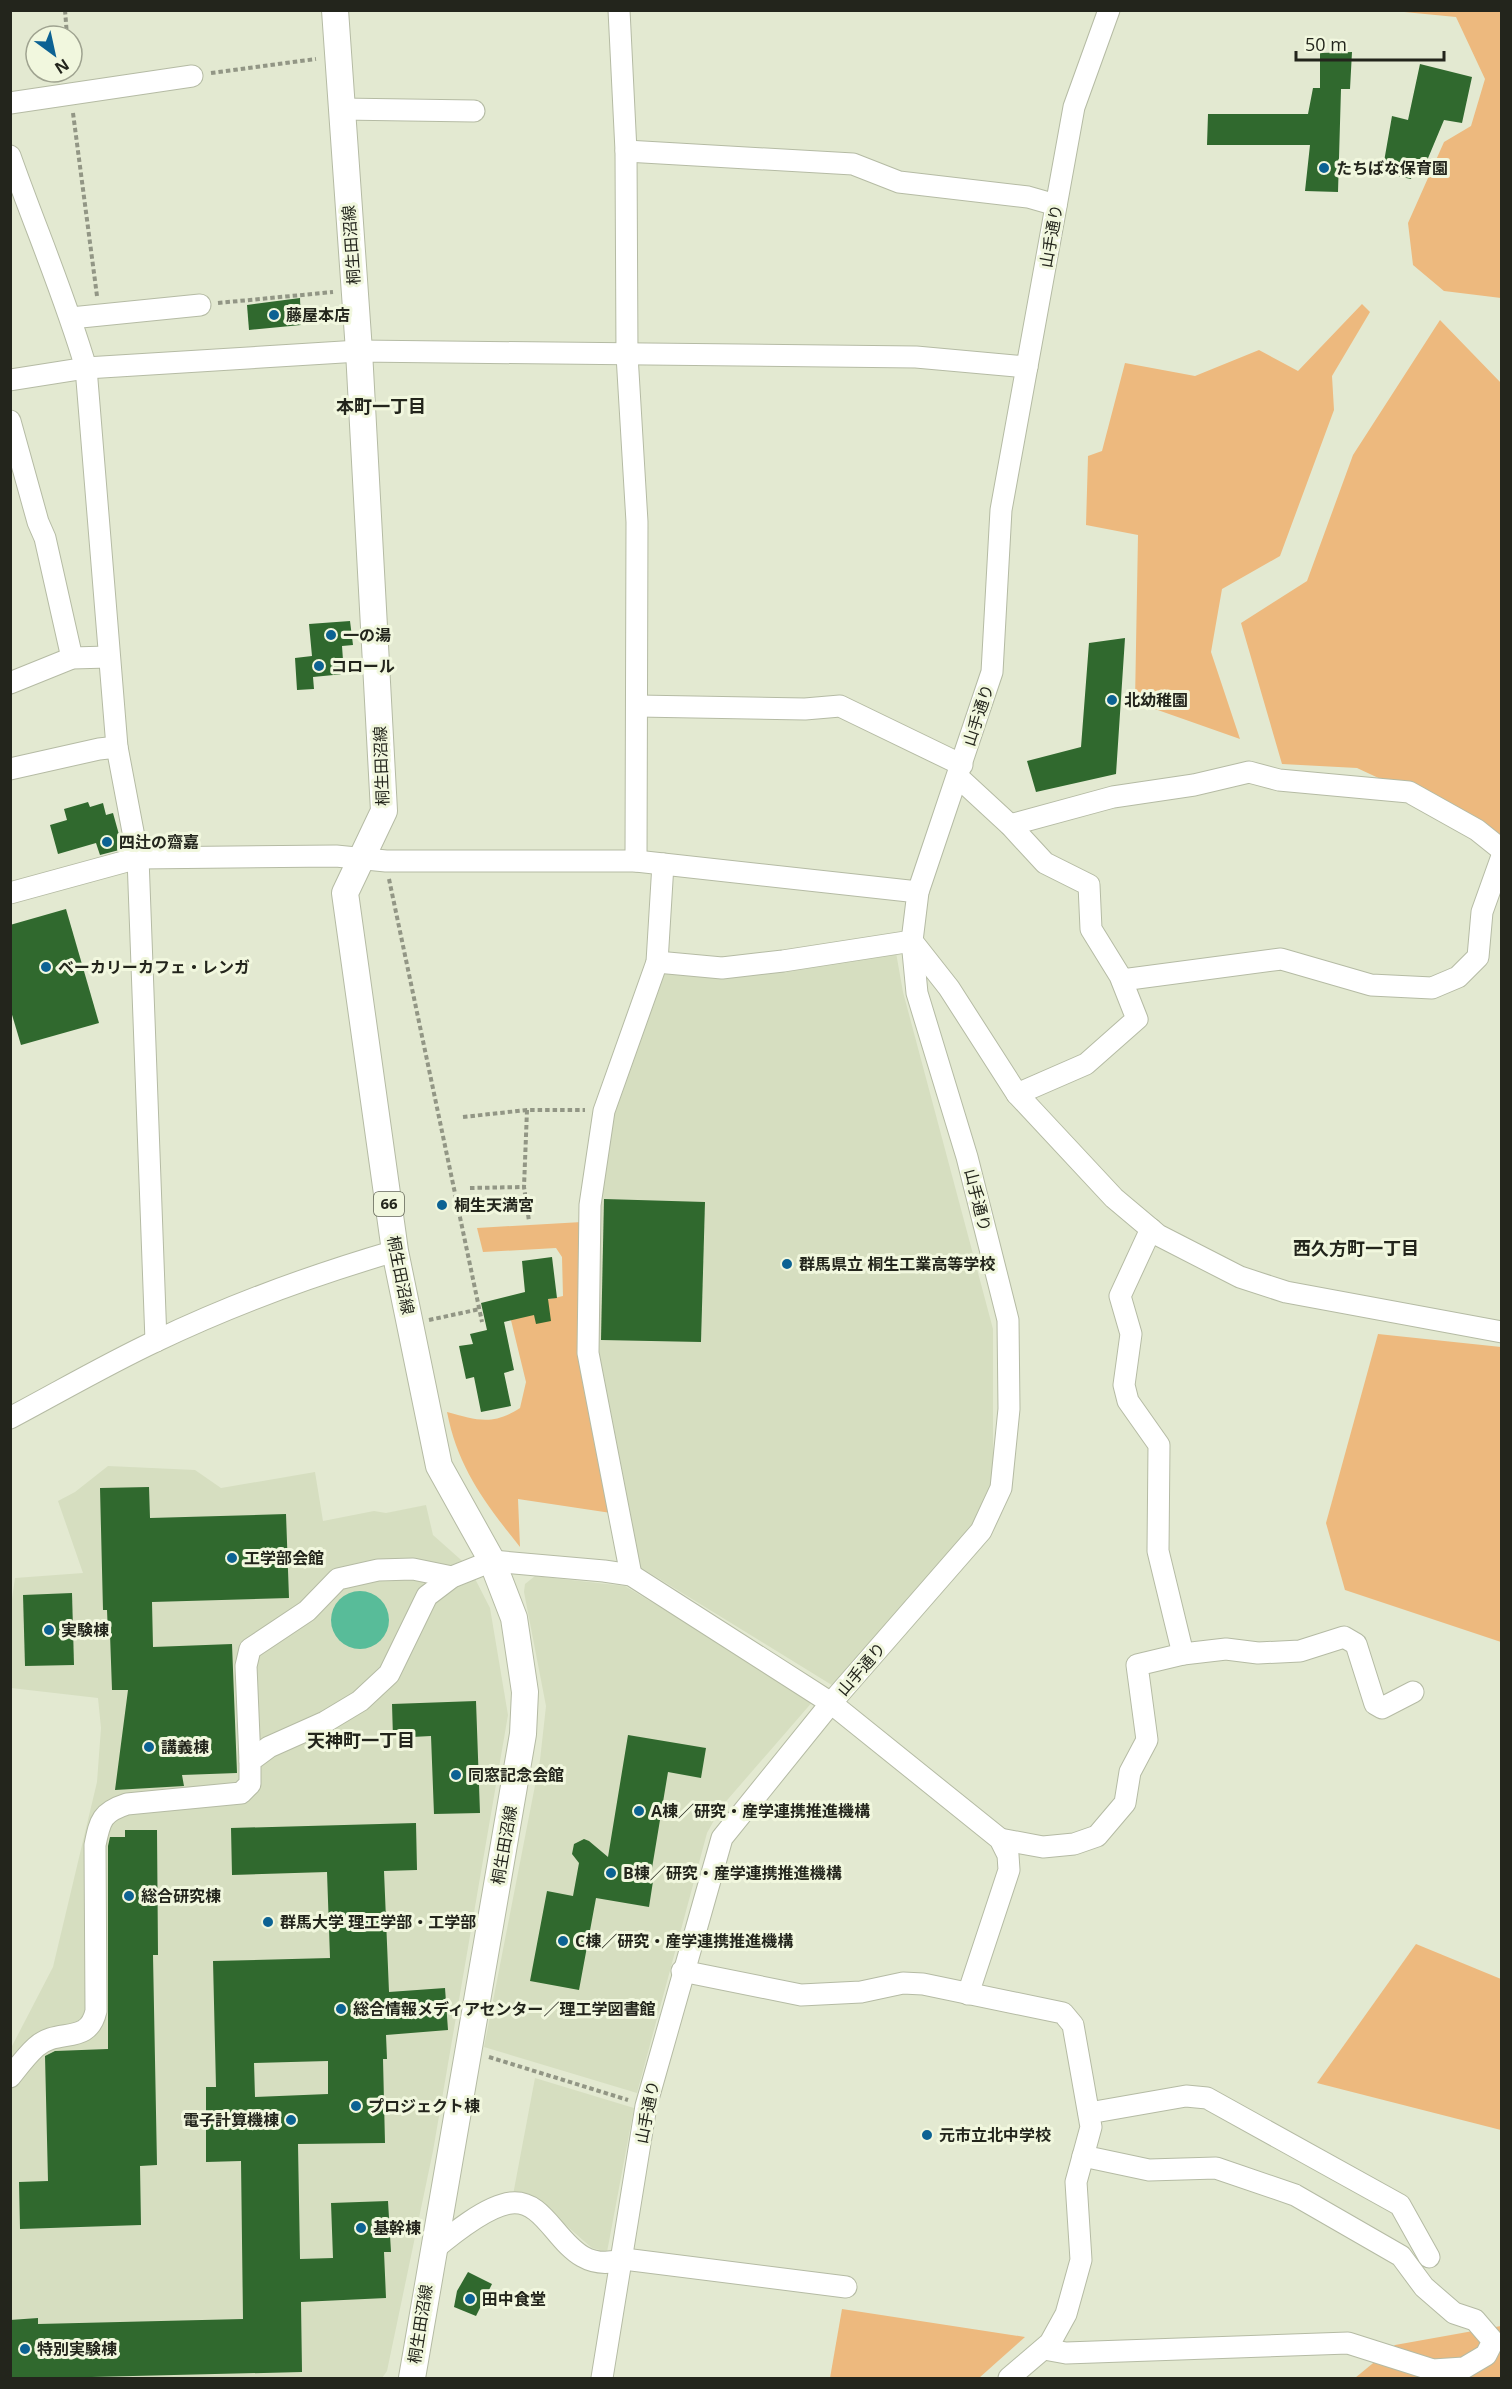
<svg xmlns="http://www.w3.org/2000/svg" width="1512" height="2389" font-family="'Open Sans','Noto Sans JP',sans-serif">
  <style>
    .built { fill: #d6dec0 }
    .green { fill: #edb97e }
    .water { fill: #58bc99 }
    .building { fill: #30692e; fill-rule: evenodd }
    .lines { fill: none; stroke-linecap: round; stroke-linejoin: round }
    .minor-casing { stroke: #b5bba4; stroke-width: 23 }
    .major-casing { stroke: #b5bba4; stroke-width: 28 }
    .path { stroke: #929685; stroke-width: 4; stroke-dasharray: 4.5 3; stroke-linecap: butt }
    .minor { stroke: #fff; stroke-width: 21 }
    .major { stroke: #fff; stroke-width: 26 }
    .poi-dot { fill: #0c6293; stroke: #f1f7de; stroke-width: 2 }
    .labels { text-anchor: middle; stroke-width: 6; stroke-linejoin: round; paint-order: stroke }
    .shield { fill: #f1f7de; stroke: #616456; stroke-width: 1.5 }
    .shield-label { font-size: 15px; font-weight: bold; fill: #23251c }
    .poi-label { font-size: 16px; font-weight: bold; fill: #23251c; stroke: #f1f7de; text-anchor: start }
    .street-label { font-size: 16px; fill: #23251c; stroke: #f1f7de }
    .neighbourhood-label { font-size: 18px; font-weight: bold; fill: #23251c; stroke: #f1f7de }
  </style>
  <rect width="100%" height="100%" fill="#e3e9d1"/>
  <!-- built -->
  <g class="built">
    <polygon points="895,947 903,992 993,1329 993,1484 973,1524 835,1687 635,1564 595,1353 599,1199 614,1111 661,974 668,969"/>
    <polygon points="108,1466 195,1470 221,1488 315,1472 323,1521 374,1511 386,1513 426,1505 433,1535 469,1567 490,1608 508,1715 433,2151 387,2371 382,2378 11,2378 11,2048 53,1967 97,1782 101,1728 98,1698 11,1688 10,1613 15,1578 83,1573 58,1501 75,1492"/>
    <polygon points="535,1576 625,1586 814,1700 722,1806 707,1833 637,2093 484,2047 540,1760 546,1706 524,1592 525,1584"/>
    <polygon points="535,2078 634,2108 607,2252 592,2248 536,2199 513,2195"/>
  </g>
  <!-- green -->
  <g class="green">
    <polygon points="1394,11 1501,11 1501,298 1444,291 1413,265 1408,223 1444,142 1471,126 1485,79 1456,17"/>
    <polygon points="1362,304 1370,312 1332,376 1334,410 1280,556 1222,589 1211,652 1240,739 1135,702 1138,535 1086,525 1088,456 1102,451 1125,363 1195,376 1259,350 1298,371"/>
    <polygon points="1440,320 1501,383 1501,835 1357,768 1282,764 1241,623 1307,581 1353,455"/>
    <path d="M582,1222L611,1513L518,1499L520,1547C485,1503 458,1468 447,1412C477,1420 492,1426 520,1408L526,1382L508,1308L563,1296L562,1257L556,1248L483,1252L477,1228Z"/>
    <polygon points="1378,1334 1501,1347 1501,1642 1345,1590 1326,1523"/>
    <polygon points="1416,1944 1501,1979 1501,2130 1317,2083"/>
    <polygon points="842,2309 1025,2337 979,2378 830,2378"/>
    <polygon points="1501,2326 1501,2378 1355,2378 1395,2345"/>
  </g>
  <!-- water -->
  <circle class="water" cx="360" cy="1620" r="29"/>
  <!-- building -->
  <g class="building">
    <polygon points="1352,52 1350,89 1341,89 1338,192 1305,191 1310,145 1207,145 1208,114 1308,114 1313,88 1320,88 1320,53"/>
    <polygon points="1420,64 1472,77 1462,123 1444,120 1426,163 1415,162 1411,179 1382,173 1392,116 1408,120"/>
    <polygon points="300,298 301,325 249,330 247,305"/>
    <polygon points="350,621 353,645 342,646 344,674 313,677 314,689 297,690 295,658 312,656 309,624"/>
    <polygon points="1125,638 1116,774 1036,792 1027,761 1081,747 1089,643"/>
    <polygon points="88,802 90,807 103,803 106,815 113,813 123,849 100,855 96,843 58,854 50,825 67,820 64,809"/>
    <polygon points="66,909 99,1023 21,1045 10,1008 10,925"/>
    <polygon points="604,1199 705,1202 701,1342 601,1340"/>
    <polygon points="552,1257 557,1298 548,1299 551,1321 536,1324 534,1315 504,1322 514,1370 504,1373 511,1406 481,1412 474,1377 466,1379 459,1346 473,1344 470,1334 487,1330 481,1303 525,1292 522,1261"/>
    <polygon points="149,1487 150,1518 286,1514 289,1598 152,1602 153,1647 232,1644 237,1773 182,1775 184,1786 115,1790 128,1690 112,1690 110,1634 108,1634 107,1610 103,1610 100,1488"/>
    <polygon points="72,1593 74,1665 25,1666 23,1595"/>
    <polygon points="476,1701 480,1813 434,1814 431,1736 393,1738 392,1704"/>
    <polygon points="628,1735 706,1748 701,1778 668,1772 651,1874 654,1875 649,1907 596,1898 579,1990 530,1981 547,1891 573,1896 579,1863 572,1854 574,1844 584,1839 589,1841 608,1857"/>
    <path d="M416,1823L417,1870L384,1871L389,1992L445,1988L448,2030L386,2035L387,2059H383L385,2143L298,2144L300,2259L333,2258L331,2203L388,2201L391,2252H384L386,2298L301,2302L302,2372L10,2379V2320L38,2318V2324L243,2319L241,2161L206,2162V2087H216L213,1961L330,1958L327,1872L232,1875L231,1828ZM328,2061V2094L255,2097L254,2063Z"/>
    <polygon points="125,1830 157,1830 158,1955 153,1955 157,2165 140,2166 141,2225 20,2229 19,2182 48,2181 45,2056 55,2051 108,2049 108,1846 110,1837 125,1837"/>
    <polygon points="468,2272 492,2284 476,2316 454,2307 457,2291"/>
  </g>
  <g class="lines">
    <!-- minor casing -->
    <g class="minor-casing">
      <g id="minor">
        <polyline points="619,10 626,151 627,355 637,522 636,861"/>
        <polyline points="10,103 192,76"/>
        <polyline points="341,109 474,111"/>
        <polyline points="626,151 853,164 899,182 1028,197 1056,205"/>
        <path d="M10,156C35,227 65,296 86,368L117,747L138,858L156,1341"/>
        <polyline points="71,318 200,305"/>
        <polyline points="10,380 86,368 359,351 916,357 1027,367"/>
        <polyline points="10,421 38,522 45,538 72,658"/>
        <polyline points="10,683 72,658 108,657"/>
        <polyline points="638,706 805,709 840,706 962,765"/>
        <polyline points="10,769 99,749 117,747"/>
        <polyline points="958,777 1010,825 1045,863 1089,885 1091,929 1120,976 1137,1019 1086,1064 1017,1094"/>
        <polyline points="1010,825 1113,797 1194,785 1249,772 1279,780 1409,792 1477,830 1502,850"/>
        <polyline points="10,893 138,858 336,856 386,861 636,861 918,892"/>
        <polyline points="657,962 722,968 783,961 912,941 949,988 1017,1094 1114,1198 1158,1235 1240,1277 1286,1292 1502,1332"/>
        <polyline points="1122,980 1281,959 1371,985 1432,988 1458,977 1478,957 1482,912 1502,856"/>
        <polyline points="1151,1229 1120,1296 1131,1334 1124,1385 1128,1401 1159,1445 1158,1551 1183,1654"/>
        <path d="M10,1418C59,1392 107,1364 156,1341C233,1304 313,1275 395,1251"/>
        <polyline points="631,1575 588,1353 590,1205 604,1111 657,962 663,864"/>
        <polyline points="250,1761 246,1666 250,1649 307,1611 338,1579 378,1570 413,1569 452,1577"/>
        <polyline points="1000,1839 1043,1847 1074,1844 1097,1836 1125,1803 1130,1772 1147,1740 1137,1665 1183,1654 1226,1649 1258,1653 1300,1651 1344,1637 1356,1644 1375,1704 1382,1708 1413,1692"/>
        <polyline points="682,1971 801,1995 861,1992 903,1983 923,1984 1063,2013 1073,2025 1091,2127 1076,2182 1081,2260 1066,2314 1050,2343 1009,2378"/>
        <path d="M10,2077C18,2067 27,2055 36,2047C58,2027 88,2046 96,2011L95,1845C100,1820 102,1812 127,1804L241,1793L250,1784V1761L269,1747L325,1722L360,1701L389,1674L427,1596L452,1577L492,1561L604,1571L631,1575L831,1703L1000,1839L1008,1855L1009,1870L968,1994"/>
        <polyline points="1089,2113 1186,2096 1207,2098 1400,2205 1429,2257"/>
        <path d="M432,2251C451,2235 486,2206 511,2203C555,2198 562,2280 624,2259L846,2287"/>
        <polyline points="1044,2349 1066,2353 1348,2343 1433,2370 1464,2368 1486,2355 1493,2341 1475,2320 1454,2313 1424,2287 1401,2256 1295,2195 1216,2168 1149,2170 1083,2156"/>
        <polyline points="602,2378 646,2106 722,1838 831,1703 981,1531 1001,1488 1009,1409 1008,1320 967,1157 917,993 912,941 918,892 992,672 1001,510 1074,107 1109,10"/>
      </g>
    </g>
    <!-- major casing -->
    <g class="major-casing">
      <polyline id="major" points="335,10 359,351 384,811 345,893 395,1251 439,1466 492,1561 514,1618 525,1692 523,1734 412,2378"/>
    </g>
    <!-- path -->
    <g class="path">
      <polyline points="65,10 67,36"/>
      <polyline points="211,73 316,59"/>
      <polyline points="73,113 97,296"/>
      <polyline points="218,303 333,292"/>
      <polyline points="389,879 482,1322"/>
      <polyline points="527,1110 524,1187 529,1221"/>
      <polyline points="463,1117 527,1110 585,1110"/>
      <polyline points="470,1188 524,1187"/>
      <polyline points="429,1320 480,1309"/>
      <polyline points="489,2057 628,2100"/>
    </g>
    <!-- minor -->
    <use href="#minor" class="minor"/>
    <!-- major -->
    <use href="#major" class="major"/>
  </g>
  <!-- markers -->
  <g class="poi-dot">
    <circle cx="1324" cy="168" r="6"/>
    <circle cx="274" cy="315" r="6"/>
    <circle cx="331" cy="635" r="6"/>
    <circle cx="319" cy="666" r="6"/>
    <circle cx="1112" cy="700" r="6"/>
    <circle cx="107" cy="842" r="6"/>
    <circle cx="46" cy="967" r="6"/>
    <circle cx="442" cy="1205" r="6"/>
    <circle cx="787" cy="1264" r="6"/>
    <circle cx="232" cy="1558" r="6"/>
    <circle cx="49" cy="1630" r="6"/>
    <circle cx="149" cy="1747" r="6"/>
    <circle cx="456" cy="1775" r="6"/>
    <circle cx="639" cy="1811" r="6"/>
    <circle cx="611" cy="1873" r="6"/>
    <circle cx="129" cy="1896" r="6"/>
    <circle cx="268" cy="1922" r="6"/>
    <circle cx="563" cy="1941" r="6"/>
    <circle cx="341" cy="2009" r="6"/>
    <circle cx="356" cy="2106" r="6"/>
    <circle cx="291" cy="2120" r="6"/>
    <circle cx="927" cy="2135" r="6"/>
    <circle cx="361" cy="2228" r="6"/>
    <circle cx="470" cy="2299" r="6"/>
    <circle cx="25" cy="2349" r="6"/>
  </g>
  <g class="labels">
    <!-- shield labels -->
    <rect class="shield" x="374" y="1192" width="30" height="24" rx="4.5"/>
    <g class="shield-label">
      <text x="389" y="1209">66</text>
    </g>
    <!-- poi labels -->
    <g class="poi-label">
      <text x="1336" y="174">たちばな保育園</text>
      <text x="286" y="321">藤屋本店</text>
      <text x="343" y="641">一の湯</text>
      <text x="331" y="672">コロール</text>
      <text x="1124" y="706">北幼稚園</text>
      <text x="119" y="848">四辻の齋嘉</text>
      <text x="58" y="973">ベーカリーカフェ・レンガ</text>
      <text x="454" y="1211">桐生天満宮</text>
      <text x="799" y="1270">群馬県立 桐生工業高等学校</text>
      <text x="244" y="1564">工学部会館</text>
      <text x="61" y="1636">実験棟</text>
      <text x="161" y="1753">講義棟</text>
      <text x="468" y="1781">同窓記念会館</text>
      <text x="651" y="1817">A棟／研究・産学連携推進機構</text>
      <text x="623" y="1879">B棟／研究・産学連携推進機構</text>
      <text x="141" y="1902">総合研究棟</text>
      <text x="280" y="1928">群馬大学 理工学部・工学部</text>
      <text x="575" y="1947">C棟／研究・産学連携推進機構</text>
      <text x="353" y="2015">総合情報メディアセンター／理工学図書館</text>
      <text x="368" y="2112">プロジェクト棟</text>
      <text x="279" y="2126" text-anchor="end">電子計算機棟</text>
      <text x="939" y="2141">元市立北中学校</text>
      <text x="373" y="2234">基幹棟</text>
      <text x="482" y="2305">田中食堂</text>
      <text x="37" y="2355">特別実験棟</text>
    </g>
    <!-- street labels -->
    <g class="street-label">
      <text transform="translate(1051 236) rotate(-80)" y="6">山手通り</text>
      <text transform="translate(351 245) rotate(-94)" y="6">桐生田沼線</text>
      <text transform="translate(978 715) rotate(-72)" y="6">山手通り</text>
      <text transform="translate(381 766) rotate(-92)" y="6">桐生田沼線</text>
      <text transform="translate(978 1200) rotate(76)" y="6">山手通り</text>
      <text transform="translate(401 1275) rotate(79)" y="6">桐生田沼線</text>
      <text transform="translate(861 1669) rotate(-49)" y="6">山手通り</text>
      <text transform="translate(504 1845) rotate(-80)" y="6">桐生田沼線</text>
      <text transform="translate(647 2112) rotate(-79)" y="6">山手通り</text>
      <text transform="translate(420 2324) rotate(-81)" y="6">桐生田沼線</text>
    </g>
    <!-- neighbourhood labels -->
    <g class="neighbourhood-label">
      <text x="381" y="413">本町一丁目</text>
      <text x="1356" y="1255">西久方町一丁目</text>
      <text x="361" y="1747">天神町一丁目</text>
    </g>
  </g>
  <!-- border -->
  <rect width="1512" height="2389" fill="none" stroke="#23251c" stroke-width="24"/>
  <!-- north arrow -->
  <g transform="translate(54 54) rotate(147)"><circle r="28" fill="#f1f7de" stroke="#9fa390" stroke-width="1.5"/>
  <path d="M0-4.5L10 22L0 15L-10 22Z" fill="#0c6293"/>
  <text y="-9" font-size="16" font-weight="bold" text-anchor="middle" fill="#23251c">N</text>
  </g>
  <!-- scale -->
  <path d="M1296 51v9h148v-9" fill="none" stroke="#23251c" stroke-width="3"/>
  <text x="1305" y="51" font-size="18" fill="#23251c" stroke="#f1f7de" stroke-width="4.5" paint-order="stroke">50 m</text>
</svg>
